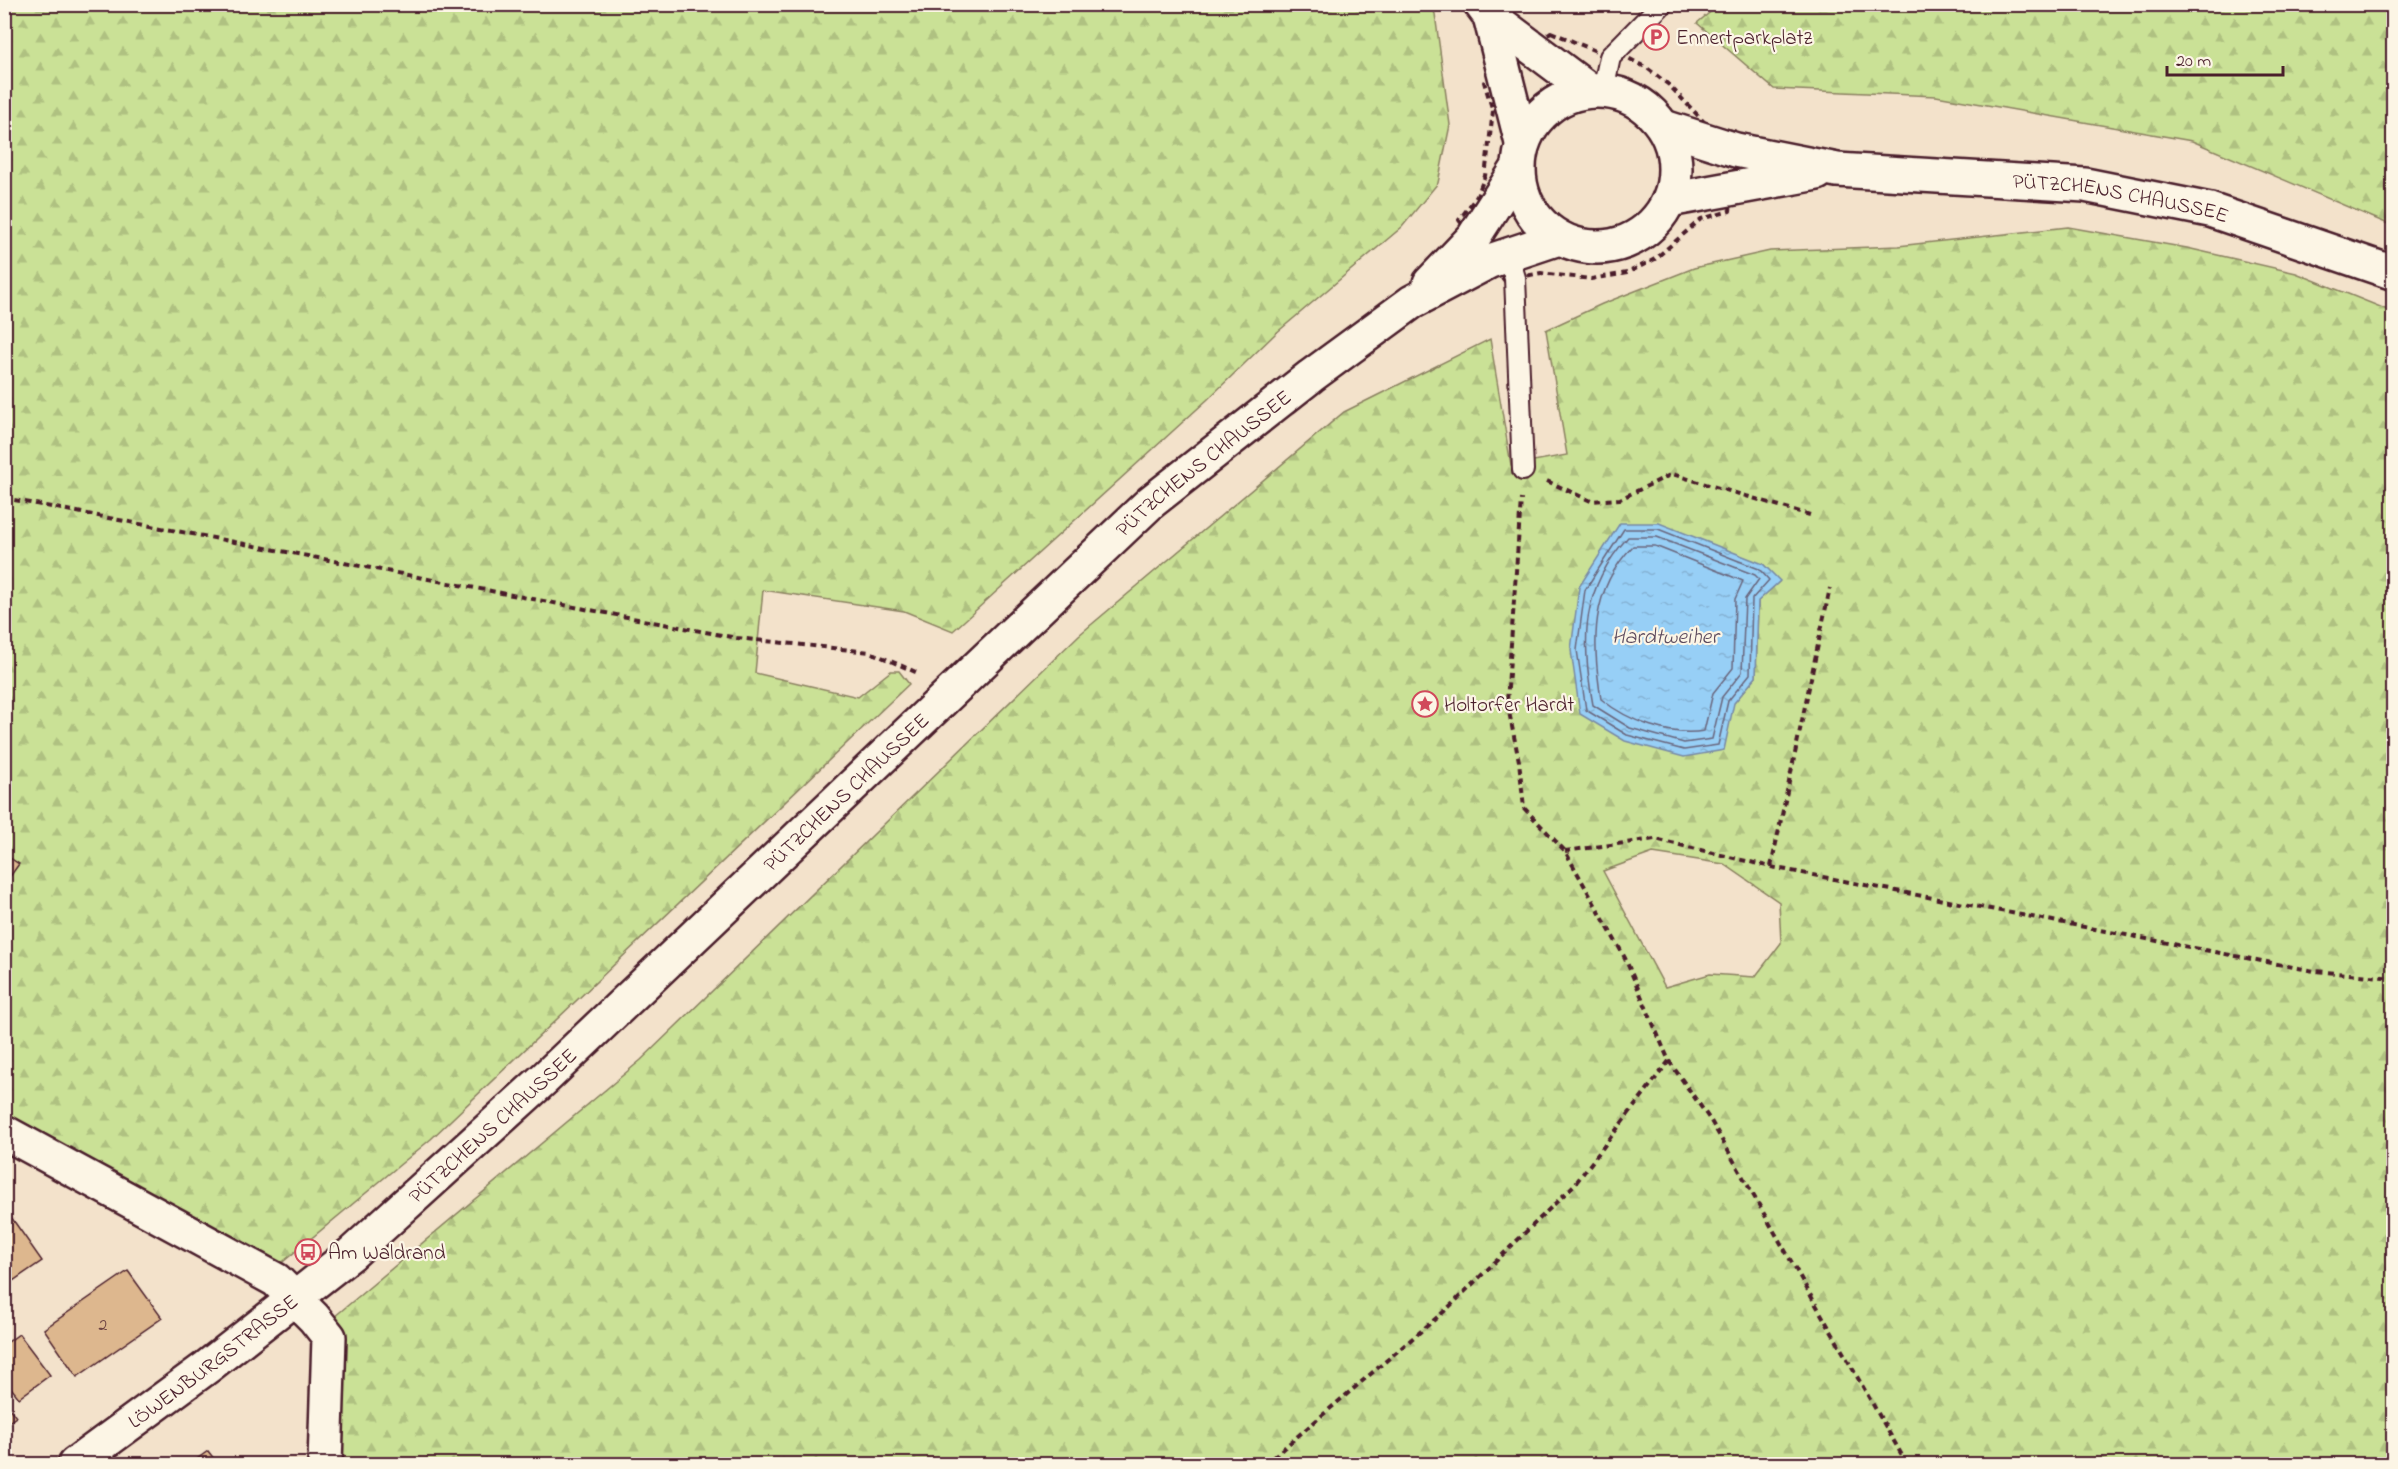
<svg xmlns="http://www.w3.org/2000/svg" width="2398" height="1469" font-family="'Indie Flower',sans-serif">
  <style>
    .forest { fill: url(#forest-firs); stroke: #8a8060; stroke-width: 1.5; fill-rule: evenodd }
    .water { fill: url(#water-ripples); stroke: #7889a5; stroke-width: 1.5 }
    .lines { fill: none; stroke-linecap: round; stroke-linejoin: round }
    .shore { stroke: #69657c; stroke-width: 1.5 }
    .building { fill: #ddb78e; stroke: #4a1f2b; stroke-width: 1.5 }
    .lane-casing { stroke: #4a1f2b; stroke-width: 24 }
    .street-casing { stroke: #4a1f2b; stroke-width: 38 }
    .secondary-casing { stroke: #4a1f2b; stroke-width: 38 }
    .path { stroke: #4a1f2b; stroke-width: 4; stroke-dasharray: 6 4.5; stroke-linecap: butt }
    .lane { stroke: #fcf5e5; stroke-width: 20 }
    .street { stroke: #fcf5e5; stroke-width: 33 }
    .secondary { stroke: #fcf5e5; stroke-width: 33 }
    .labels { text-anchor: middle; stroke-width: 4.5; stroke-linejoin: round; paint-order: stroke }
    .number-label { font-size: 18px; fill: #6f4544 }
    .poi-label { font-size: 21px; fill: #4a1f2b; stroke: #fcf5e5; text-anchor: start }
    .street-label { font-size: 21px; fill: #4a1f2b; stroke: #fcf5e5 }
    .water-label { font-size: 22px; font-style: italic; fill: #5d4b5e; stroke: #fcf5e5 }
  </style>
  <defs>
    <pattern id="forest-firs" width="22" height="20" patternUnits="userSpaceOnUse" patternTransform="scale(1.5)"><rect width="22" height="20" fill="#cae196"/><path d="M5 1l3.5 6h-7zM16 11l3.5 6h-7z" fill="#afc181"/></pattern>
    <pattern id="water-ripples" width="26" height="14" patternUnits="userSpaceOnUse" patternTransform="scale(1.5)"><rect width="26" height="14" fill="#97cff6"/><path d="M2 4q2-2 4 0t4 0M15 11q2-2 4 0t4 0" fill="none" stroke="#84b1d3"/></pattern>
  </defs>
  <rect width="100%" height="100%" fill="#f3e2cb"/>
  <filter id="ink" filterUnits="userSpaceOnUse"><feTurbulence type="fractalNoise" baseFrequency=".0167" numOctaves="2"/><feDisplacementMap in="SourceGraphic" scale="12" xChannelSelector="R" yChannelSelector="G"/><feConvolveMatrix kernelMatrix="1 2 1 2 8 2 1 2 1" color-interpolation-filters="sRGB"/></filter>
  <g filter="url(#ink)">
    <!-- forest -->
    <g class="forest">
      <polygon points="5,5 1431,5 1435,14 1450,125 1438,183 1402,227 1275,334 1207,400 953,631 904,611 763,590 755,673 858,697 891,671 899,671 909,684 431,1139 273,1270 5,1114"/>
      <polygon points="1719,5 2393,5 2393,226 2192,141 1936,96 1774,89 1697,23"/>
      <path d="M2068,227L2187,248L2296,273L2393,312V1464H339L328,1322L641,1060L1079,635L1344,412L1490,339L1511,465L1567,455L1546,330L1602,304L1694,268L1770,251L1898,246ZM1763,564L1779,582L1758,601L1756,677L1734,703ZM1653,853L1724,864L1779,902L1781,943L1755,977L1710,974L1665,987L1603,871Z"/>
    </g>
    <!-- water -->
    <polygon class="water" points="1620,523 1659,523 1763,564 1780,581 1758,601 1756,677 1734,703 1724,750 1684,757 1625,741 1580,714 1571,650 1579,587"/>
    <g class="lines">
      <!-- shore -->
      <g class="shore">
        <polygon points="1624,529 1658,529 1759,569 1769,580 1752,599 1750,674 1728,701 1718,745 1684,750 1627,735 1586,710 1577,650 1585,590"/>
        <path d="M1628,537H1657L1755,575L1759,579L1745,599L1742,672L1722,697L1712,739L1684,743L1630,728L1593,705C1581,639 1581,589 1628,537Z"/>
        <path d="M1633,546H1655L1743,581L1735,599L1733,668L1713,693L1704,731C1670,737 1628,721 1601,699C1592,643 1590,590 1633,546Z"/>
      </g>
    </g>
    <!-- building -->
    <g class="building">
      <polygon points="4,854 19,864 4,885"/>
      <polygon points="4,1207 42,1261 4,1287"/>
      <polygon points="128,1271 162,1318 77,1377 44,1329"/>
      <polygon points="19,1334 50,1375 19,1398 4,1379 4,1345"/>
      <polygon points="4,1401 16,1417 4,1425"/>
      <polygon points="208,1451 218,1464 190,1464"/>
    </g>
    <g class="lines">
      <!-- lane casing -->
      <g class="lane-casing">
        <g id="lane">
          <polyline points="1603,90 1610,57 1662,4"/>
          <polyline points="1508,255 1515,278 1523,470"/>
        </g>
      </g>
      <!-- street casing -->
      <g class="street-casing">
        <polyline id="street" points="4,1132 276,1280 314,1318 329,1337 325,1464"/>
      </g>
      <!-- secondary casing -->
      <g class="secondary-casing">
        <g id="secondary">
          <polyline points="1481,4 1490,16 1590,91"/>
          <polyline points="1490,16 1522,143"/>
          <circle cx="1597" cy="169" r="78"/>
          <path id="s1" d="M1664,127L1736,150L1837,170L2085,185L2210,210L2394,273"/>
          <polyline points="1669,200 1817,173"/>
          <polyline points="1430,283 1473,238 1518,168"/>
          <path id="s2" d="M75,1464L207,1367L351,1254L544,1079L1151,502L1311,376L1412,302L1490,261L1559,238"/>
        </g>
      </g>
      <!-- path -->
      <g class="path">
        <polygon points="1551,32 1610,57 1626,57 1647,68 1669,85 1707,125 1738,132 1730,211 1701,219 1655,259 1627,273 1591,279 1541,273 1515,278 1507,284 1459,220 1477,196 1485,176 1493,111 1484,82 1502,65"/>
        <polyline points="1547,481 1591,501 1620,499 1672,474 1810,515"/>
        <polyline points="4,498 737,638 870,652 918,673"/>
        <polyline points="1565,851 1655,839 1771,867 2314,971 2394,978"/>
        <polyline points="1771,867 1830,588"/>
        <polyline points="1669,1061 1711,1121 1907,1464"/>
        <polyline points="1265,1464 1447,1309 1575,1184 1669,1061 1625,958 1565,851 1524,808 1519,761 1507,702 1521,499"/>
      </g>
      <!-- lane -->
      <use href="#lane" class="lane"/>
      <!-- street -->
      <use href="#street" class="street"/>
      <!-- secondary -->
      <use href="#secondary" class="secondary"/>
    </g>
  </g>
  <!-- icons -->
  <defs>
    <g id="parking-ring" transform="scale(1.35)"><circle r="9.5" fill="#fcf5e5" stroke="#d1495b" stroke-width="1.5"/><path d="M-3.5-5.5H1a3.5 3.5 0 0 1 0 7H-1V5.5H-3.5ZM-1-3.4V-.6H.8a1.4 1.4 0 0 0 0-2.8Z" fill="#d1495b"/></g>
    <g id="sight-ring" transform="scale(1.35)"><circle r="9.5" fill="#fcf5e5" stroke="#d1495b" stroke-width="1.5"/><path d="M0-6L1.8-2.2L6-1.7L2.9 1.2L3.7 5.4L0 3.3L-3.7 5.4L-2.9 1.2L-6-1.7L-1.8-2.2Z" fill="#d1495b"/></g>
    <g id="bus-ring" transform="scale(1.35)"><circle r="9.5" fill="#fcf5e5" stroke="#d1495b" stroke-width="1.5"/><path d="M-5-6H5V4H4V6H2V4H-2V6H-4V4H-5ZM-3.5-4V0h7V-4ZM-3.5 1.2v1.5H-2V1.2ZM2 1.2v1.5H3.5V1.2Z" fill="#d1495b"/></g>
  </defs>
  <g fill-rule="evenodd">
    <use href="#parking-ring" x="1656" y="37"/>
    <use href="#sight-ring" x="1425" y="704"/>
    <use href="#bus-ring" x="308" y="1252"/>
  </g>
  <g class="labels">
    <!-- number labels -->
    <g class="number-label">
      <text x="103" y="1330">2</text>
    </g>
    <!-- poi labels -->
    <g class="poi-label">
      <text x="1676" y="44">Ennertparkplatz</text>
      <text x="1444" y="711">Holtorfer Hardt</text>
      <text x="328" y="1259">Am Waldrand</text>
    </g>
    <!-- street labels -->
    <g class="street-label">
      <text dy="7" stroke="none"><textPath href="#s1" startOffset="464">PÜTZCHENS CHAUSSEE</textPath></text>
      <text dy="7" stroke="none"><textPath href="#s2" startOffset="1510">PÜTZCHENS CHAUSSEE</textPath></text>
      <text dy="7" stroke="none"><textPath href="#s2" startOffset="1024">PÜTZCHENS CHAUSSEE</textPath></text>
      <text dy="7" stroke="none"><textPath href="#s2" startOffset="538">PÜTZCHENS CHAUSSEE</textPath></text>
      <text dy="7" stroke="none"><textPath href="#s2" startOffset="172">LÖWENBURGSTRASSE</textPath></text>
    </g>
    <!-- water labels -->
    <g class="water-label">
      <text x="1665" y="643">Hardtweiher</text>
    </g>
  </g>
  <!-- margin -->
  <rect width="2398" height="1469" fill="none" stroke="#fcf5e5" stroke-width="24"/>
  <rect x="12" y="12" width="2374" height="1445" fill="none" stroke="#4a1f2b" stroke-width="2" filter="url(#ink)"/>
  <!-- scale -->
  <path d="M2167 66v9h116v-9" fill="none" stroke="#4a1f2b" stroke-width="3"/>
  <text x="2176" y="66" font-size="18" fill="#4a1f2b" stroke="#fcf5e5" stroke-width="4.5" paint-order="stroke">20 m</text>
</svg>
